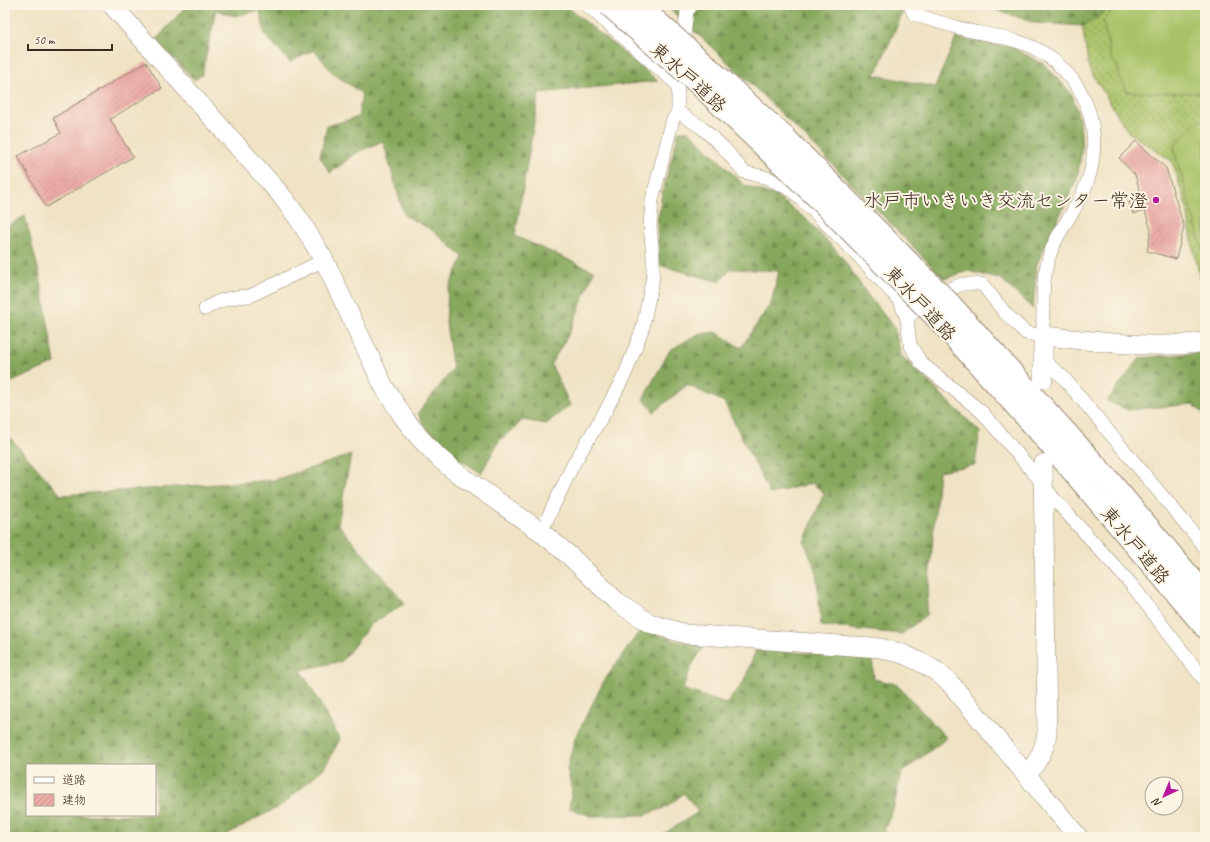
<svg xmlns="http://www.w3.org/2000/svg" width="1210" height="842" font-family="Caveat,'Klee One',sans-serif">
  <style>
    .grass { fill: url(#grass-dots); stroke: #727643 }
    .forest { fill: url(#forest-firs); stroke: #60693d; fill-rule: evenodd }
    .garden { fill: #a9c268; stroke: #727643 }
    .building { fill: url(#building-hatch) }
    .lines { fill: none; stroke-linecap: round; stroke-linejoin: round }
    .street-casing { stroke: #968671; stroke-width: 14 }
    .secondary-casing { stroke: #968671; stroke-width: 20 }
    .highway-casing { stroke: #968671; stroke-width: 24 }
    .street { stroke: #fff; stroke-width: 13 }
    .secondary { stroke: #fff; stroke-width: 19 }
    .highway { stroke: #fff; stroke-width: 22 }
    .highway-bridge-casing { stroke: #968671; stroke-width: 24; stroke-linecap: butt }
    .highway-bridge { stroke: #fff; stroke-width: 22 }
    .poi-dot { fill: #b5179e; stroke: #fcf5e5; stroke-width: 1.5 }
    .labels { text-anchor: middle; stroke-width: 4; stroke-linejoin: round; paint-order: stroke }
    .street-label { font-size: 19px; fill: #3b2a1e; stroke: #fcf5e5 }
    .poi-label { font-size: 19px; fill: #3b2a1e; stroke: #fcf5e5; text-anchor: end }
  </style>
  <defs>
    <pattern id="grass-dots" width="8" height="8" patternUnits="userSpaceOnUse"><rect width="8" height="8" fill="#a9c268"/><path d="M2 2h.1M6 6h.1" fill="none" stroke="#8b9e55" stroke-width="1.8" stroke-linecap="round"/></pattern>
    <pattern id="forest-firs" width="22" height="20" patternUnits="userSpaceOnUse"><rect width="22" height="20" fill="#86a85c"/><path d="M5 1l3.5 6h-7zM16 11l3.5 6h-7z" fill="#6f894b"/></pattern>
    <pattern id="building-hatch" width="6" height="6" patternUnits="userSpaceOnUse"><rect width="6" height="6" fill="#ebaba6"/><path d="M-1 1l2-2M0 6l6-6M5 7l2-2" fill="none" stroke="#ca938e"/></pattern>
  </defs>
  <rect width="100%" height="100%" fill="#fcf5e5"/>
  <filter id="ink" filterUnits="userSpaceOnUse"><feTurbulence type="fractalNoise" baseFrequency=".025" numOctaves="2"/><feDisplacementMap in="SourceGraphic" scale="8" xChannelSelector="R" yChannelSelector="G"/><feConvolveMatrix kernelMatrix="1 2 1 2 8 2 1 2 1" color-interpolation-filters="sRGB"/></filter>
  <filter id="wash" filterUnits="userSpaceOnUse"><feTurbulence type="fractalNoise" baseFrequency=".012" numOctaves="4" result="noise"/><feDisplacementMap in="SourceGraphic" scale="16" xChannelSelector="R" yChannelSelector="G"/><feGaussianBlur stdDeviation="0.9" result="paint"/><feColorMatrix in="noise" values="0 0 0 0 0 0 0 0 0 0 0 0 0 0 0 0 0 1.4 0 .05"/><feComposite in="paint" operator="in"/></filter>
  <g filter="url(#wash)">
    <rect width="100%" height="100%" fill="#f0e3c4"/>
    <!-- grass -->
    <polygon class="grass" points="1079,5 1205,5 1205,299 1193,248 1187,209 1172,161 1128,132 1089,69"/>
    <!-- forest -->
    <g class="forest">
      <path d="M187,5H565L658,81L539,93L515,236L594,271L570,332L551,364L570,405L546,424L523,420L499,441L481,473C455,456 431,443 418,413L453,369L446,323L448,290L463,257L432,230L404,215L383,141L358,152L330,173L320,156L327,126L358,117L362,94L333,73L314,50L290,62L265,35L260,10L234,16L216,10L202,75L194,80L156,40Z"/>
      <path d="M665,5H903L902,15L875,75L935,87L956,38L1011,47L1044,64L1072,94L1080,121L1082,148L1077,179L1037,264L1033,309L1001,279L968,271L944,279C853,185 763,91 665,5Z"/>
      <polygon points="990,5 1112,5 1098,17 1084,26 1035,23 990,8"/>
      <polygon points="679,131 689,131 744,185 776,196 806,219 841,256 869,297 894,327 901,355 980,432 975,465 939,471 926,615 902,634 821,626 816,570 804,542 824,493 812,483 770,494 724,402 687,385 654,412 643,399 670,350 698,334 716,332 741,348 771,303 779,271 730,269 720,282 659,265 657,223 662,194"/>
      <polygon points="25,216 40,277 55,363 5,385 5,228"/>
      <polygon points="1205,352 1205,416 1193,404 1128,410 1107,401 1140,358"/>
      <path d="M5,432L61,495L274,480L351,455L338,524L405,603L370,625L342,661L301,670L340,739L325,767L282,805L222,837H5ZM27,765H155V815H27Z"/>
      <polygon points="641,629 674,640 704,646 691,667 683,689 726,704 743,683 756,650 872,657 874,679 896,684 947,738 901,773 893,810 881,837 659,837 698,812 684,793 667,807 645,815 591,816 569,808 572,789 567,769 575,738 604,681"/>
    </g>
    <!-- garden -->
    <g class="garden">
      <polygon points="1118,5 1205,5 1205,93 1127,92 1120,77 1117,65 1111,59 1103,20"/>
      <polygon points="1205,118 1205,258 1176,157 1174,146 1198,122"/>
    </g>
    <g id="blocks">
      <!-- building -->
      <g class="building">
        <polygon points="146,62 162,88 110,119 133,157 46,207 18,156 61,133 53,118"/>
        <polygon points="1136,141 1166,168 1184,227 1176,259 1147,251 1151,230 1145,211 1133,214 1129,202 1142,198 1135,175 1119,158"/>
      </g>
    </g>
  </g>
  <g filter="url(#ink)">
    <use href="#blocks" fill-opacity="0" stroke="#968671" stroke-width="1"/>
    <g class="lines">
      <!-- street casing -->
      <g class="street-casing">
        <g id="street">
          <polyline points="587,5 678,85"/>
          <polyline points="678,112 701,127 723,147 744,172 768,178 793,191 854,251 900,301 907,319 910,344 921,363 982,412 1043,484 1054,499 1131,584 1205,681"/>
          <path d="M205,309C217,300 235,296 250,296L324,260"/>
          <path d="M907,319L929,296L963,284H982L1005,313L1026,333L1043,336C1043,301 1040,268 1058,236C1067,219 1080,203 1087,183C1095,161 1096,135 1089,112C1080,81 1053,53 1022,43C1004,37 985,34 966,30C949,25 931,20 914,14L910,5"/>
          <polyline points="1043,360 1063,377 1205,547"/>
          <polyline points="541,532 574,463 606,410 626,372 643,327 653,276 653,257 650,226 652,200 673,119 678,112 678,85 687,11 692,5"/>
        </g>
      </g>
      <!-- secondary casing -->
      <g class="secondary-casing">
        <g id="secondary">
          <polyline points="112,5 281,195 301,222 324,260 384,387 404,418 418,436 439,458 453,470 541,532 571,557 616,601 649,623 686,634 880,648 903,654 920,662 936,671 950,683 1078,837"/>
          <path d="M1043,379V336C1097,341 1151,350 1205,342"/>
          <path d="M1027,774C1039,761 1044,750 1047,733L1043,464"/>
        </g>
      </g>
      <!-- highway casing -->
      <g class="highway-casing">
        <g id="highway">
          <polyline points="711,70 783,136"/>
          <polyline points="699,84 769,151"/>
          <polyline points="949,303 1107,478 1205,595"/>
          <polyline points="936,317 1037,429 1205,627"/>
        </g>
      </g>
      <!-- street -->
      <use href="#street" class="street"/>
      <!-- secondary -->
      <use href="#secondary" class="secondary"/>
      <!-- highway -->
      <use href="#highway" class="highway"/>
      <!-- highway-bridge casing -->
      <g class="highway-bridge-casing">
        <g id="highway-bridge">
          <polyline points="609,5 699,84"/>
          <polyline points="638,5 711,70"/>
          <polyline points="783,136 949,303"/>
          <polyline points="769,151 818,198 936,317"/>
        </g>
      </g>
      <!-- highway-bridge -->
      <use href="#highway-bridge" class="highway-bridge"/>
    </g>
  </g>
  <!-- markers -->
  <circle class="poi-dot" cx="1156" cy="200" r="4"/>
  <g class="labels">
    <!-- street labels -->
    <g class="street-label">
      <text transform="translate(689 77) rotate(42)" y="7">東水戸道路</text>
      <text transform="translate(921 303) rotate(47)" y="7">東水戸道路</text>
      <text transform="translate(1136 545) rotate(50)" y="7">東水戸道路</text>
    </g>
    <!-- poi labels -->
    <g class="poi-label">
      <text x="1148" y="207">水戸市いきいき交流センター常澄</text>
    </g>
  </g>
  <!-- margin -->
  <rect width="1210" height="842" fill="none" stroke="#fcf5e5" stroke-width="20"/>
  <!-- legend -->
  <rect x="26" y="764" width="130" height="52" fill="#fcf5e5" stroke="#afa495"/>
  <rect x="34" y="777" width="20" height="6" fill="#ffffff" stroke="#afa495"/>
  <text x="62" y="784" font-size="12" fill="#3b2a1e">道路</text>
  <rect x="34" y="794" width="20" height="12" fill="url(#building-hatch)" stroke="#afa495"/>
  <text x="62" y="804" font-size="12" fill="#3b2a1e">建物</text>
  <!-- north arrow -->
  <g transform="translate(1164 796) rotate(224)"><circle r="19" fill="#fcf5e5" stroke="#afa495"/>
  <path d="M0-3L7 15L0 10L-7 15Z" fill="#b5179e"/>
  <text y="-6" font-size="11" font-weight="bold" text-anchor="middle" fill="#3b2a1e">N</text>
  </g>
  <!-- scale -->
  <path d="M28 44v6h84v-6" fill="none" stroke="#3b2a1e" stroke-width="2"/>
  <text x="34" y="44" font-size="12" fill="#3b2a1e" stroke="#fcf5e5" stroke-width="3" paint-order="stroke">50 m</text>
</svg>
